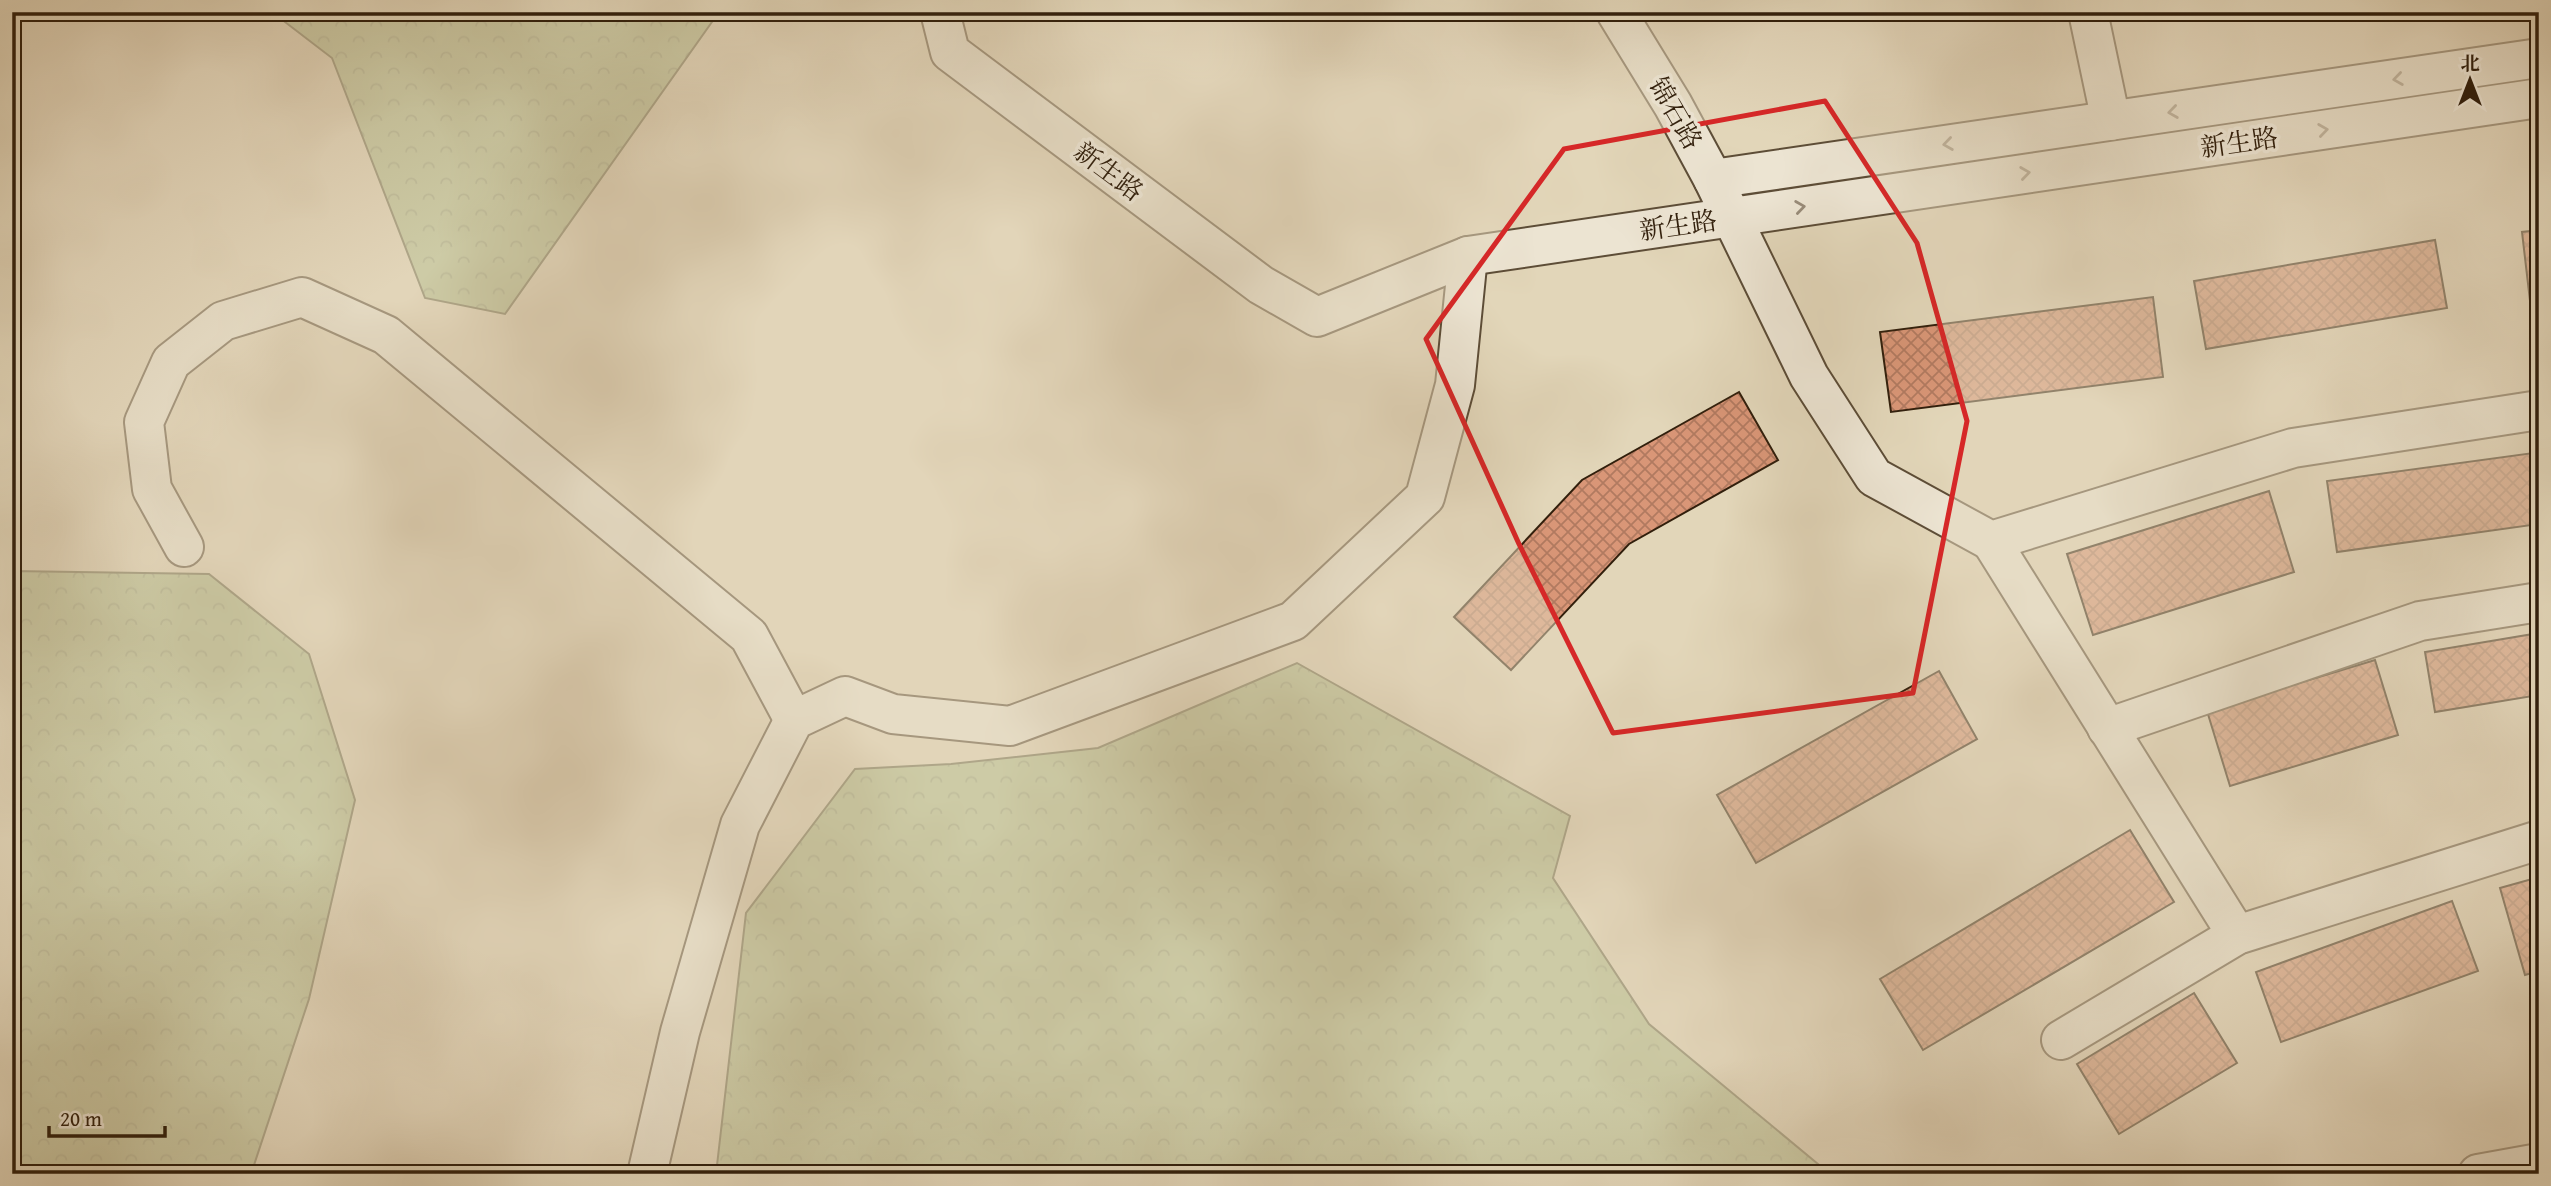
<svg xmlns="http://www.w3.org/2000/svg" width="2551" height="1186" font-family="'Gentium Book Plus','Noto Serif SC',serif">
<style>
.forest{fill:url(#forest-crowns);stroke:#726e4e;stroke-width:2}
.building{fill:url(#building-cross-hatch);stroke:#311f0c;stroke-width:2}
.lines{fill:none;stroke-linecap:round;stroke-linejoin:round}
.minor-casing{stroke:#5d4d37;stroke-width:42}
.minor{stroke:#ece4d2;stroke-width:38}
.oneway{stroke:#988b79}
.marked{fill:none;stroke:#d62828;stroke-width:5;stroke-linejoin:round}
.labels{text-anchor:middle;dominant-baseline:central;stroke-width:7;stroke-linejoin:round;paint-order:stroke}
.street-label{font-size:26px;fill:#311f0c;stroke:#ece4d2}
</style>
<defs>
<pattern id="forest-crowns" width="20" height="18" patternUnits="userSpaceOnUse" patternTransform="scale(1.75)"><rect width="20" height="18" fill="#b3be8f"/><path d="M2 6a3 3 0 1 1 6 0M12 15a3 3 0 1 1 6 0" fill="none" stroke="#9aa37a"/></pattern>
<pattern id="building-cross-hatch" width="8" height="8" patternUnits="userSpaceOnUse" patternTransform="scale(1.75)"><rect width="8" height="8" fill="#d99677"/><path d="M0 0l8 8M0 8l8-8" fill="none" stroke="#b17a60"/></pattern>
</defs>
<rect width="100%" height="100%" fill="#e2d6b9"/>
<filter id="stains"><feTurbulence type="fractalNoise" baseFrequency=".00286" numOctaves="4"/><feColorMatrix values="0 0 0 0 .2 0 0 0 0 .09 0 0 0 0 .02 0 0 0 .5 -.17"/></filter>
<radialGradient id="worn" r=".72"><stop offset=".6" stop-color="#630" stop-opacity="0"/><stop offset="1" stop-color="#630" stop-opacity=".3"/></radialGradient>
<g class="forest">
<polygon points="272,12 719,12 505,314 425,298 332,58"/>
<polygon points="12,571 209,574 309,654 355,800 309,999 251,1174 12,1174"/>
<polygon points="1297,663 1570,816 1553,878 1649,1024 1830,1174 716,1174 746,913 855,769 951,764 1098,748"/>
</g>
<g class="building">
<polygon points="2539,230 2539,300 2530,301 2522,232"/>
<polygon points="2435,240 2447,308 2206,349 2194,281"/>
<polygon points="2153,297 2163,377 1891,412 1880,332"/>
<polygon points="1739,392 1778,460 1629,544 1511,670 1454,617 1582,480"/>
<polygon points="2533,453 2539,493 2539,524 2337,552 2327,481"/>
<polygon points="2269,491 2294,572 2093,635 2067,554"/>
<polygon points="2539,633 2539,695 2435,712 2425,652"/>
<polygon points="2375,660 2398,735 2230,786 2207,711"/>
<polygon points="1939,671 1977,739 1756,863 1717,795"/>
<polygon points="2130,830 2174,902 1923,1050 1880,979"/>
<polygon points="2539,877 2539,971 2525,975 2500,888"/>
<polygon points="2452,901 2478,971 2281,1042 2256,972"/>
<polygon points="2194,993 2237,1063 2119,1134 2077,1064"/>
</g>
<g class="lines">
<g class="minor-casing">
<g id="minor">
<polyline points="940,12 950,52 1261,285 1317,317 1468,256 2539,98"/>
<polyline points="1616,12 1673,105 1713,179 1809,376 1874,477 1991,541 2293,448 2539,410"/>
<polyline points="2088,12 2111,121"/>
<polyline points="1713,179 2539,58"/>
<polyline points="1991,541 2237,935"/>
<polyline points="184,547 152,489 144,422 171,362 223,321 302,297 386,335 749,636 794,720"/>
<polyline points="2107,728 2420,621 2539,602"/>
<polyline points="2061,1040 2237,935 2539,840"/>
<polyline points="647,1174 680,1032 740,825 794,720 845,696 893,714 1010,726 1293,621 1425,497 1455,385 1468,256"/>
<polyline points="2478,1174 2539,1163"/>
</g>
</g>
<use href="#minor" class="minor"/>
</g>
<defs><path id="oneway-chevron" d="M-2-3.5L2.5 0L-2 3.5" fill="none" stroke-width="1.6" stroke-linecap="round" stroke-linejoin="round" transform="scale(1.75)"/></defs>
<g class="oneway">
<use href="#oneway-chevron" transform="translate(2398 79) rotate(172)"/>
<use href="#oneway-chevron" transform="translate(2173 112) rotate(172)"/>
<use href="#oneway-chevron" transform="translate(2323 130) rotate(-8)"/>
<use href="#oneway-chevron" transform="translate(1948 144) rotate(172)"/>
<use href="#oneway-chevron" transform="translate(2025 173) rotate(-8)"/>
<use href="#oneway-chevron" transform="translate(1800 207) rotate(-8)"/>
</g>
<path d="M0 0H2551V1186H0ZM1825,101L1917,243L1967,421L1913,693L1613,733L1519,544L1426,339L1564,149Z" fill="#e2d6b9" fill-opacity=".55" fill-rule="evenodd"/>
<path class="marked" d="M1825,101L1917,243L1967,421L1913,693L1613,733L1519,544L1426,339L1564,149Z"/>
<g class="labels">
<g class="street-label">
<text transform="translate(1676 113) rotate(60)">锦石路</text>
<text transform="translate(2239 142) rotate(-8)">新生路</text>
<text transform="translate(1109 171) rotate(37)">新生路</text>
<text transform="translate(1678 225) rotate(-8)">新生路</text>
</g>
</g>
<rect width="2551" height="1186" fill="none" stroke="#e2d6b9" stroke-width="42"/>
<rect x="14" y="14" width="2523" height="1158" fill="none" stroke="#311f0c" stroke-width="3.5"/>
<rect x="21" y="21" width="2509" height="1144" fill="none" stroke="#311f0c" stroke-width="2"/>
<g transform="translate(2470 80)" stroke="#ece4d2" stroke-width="5" paint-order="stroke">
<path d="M0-5L12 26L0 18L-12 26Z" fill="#311f0c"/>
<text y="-10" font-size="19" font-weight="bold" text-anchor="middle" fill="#311f0c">北</text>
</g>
<path d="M49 1126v10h116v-10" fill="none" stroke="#311f0c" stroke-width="3.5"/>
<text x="60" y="1126" font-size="21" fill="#311f0c" stroke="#ece4d2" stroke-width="5" paint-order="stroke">20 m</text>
<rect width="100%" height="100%" filter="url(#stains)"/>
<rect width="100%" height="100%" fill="url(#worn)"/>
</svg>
